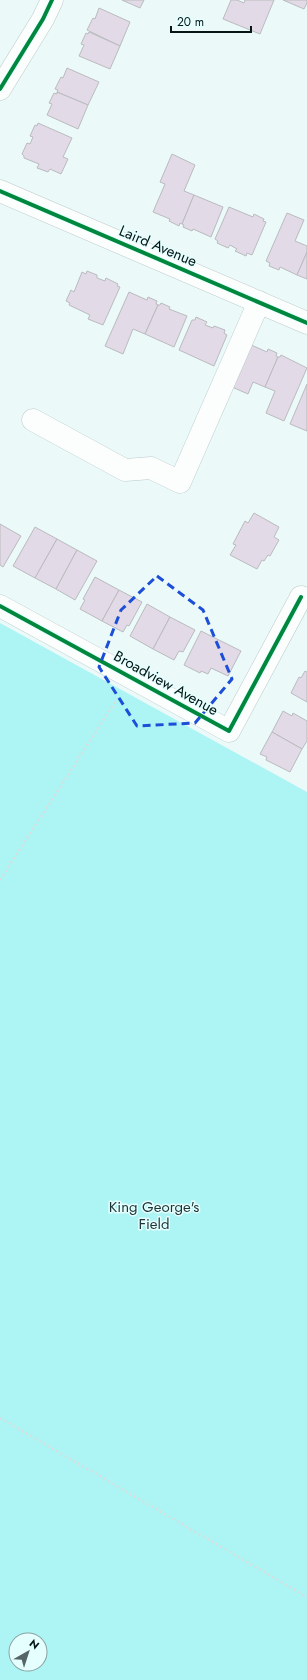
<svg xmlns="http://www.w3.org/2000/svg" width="307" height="1680" font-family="Jost,sans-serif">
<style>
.green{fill:#adf4f5;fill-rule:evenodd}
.building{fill:#e2dae6;stroke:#babbbf}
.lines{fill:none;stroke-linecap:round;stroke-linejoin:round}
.minor-casing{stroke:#bbcaca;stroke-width:23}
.path{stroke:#d9dede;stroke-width:2.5;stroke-dasharray:2 3;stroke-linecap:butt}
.minor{stroke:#fcfefe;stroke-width:22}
.cycleway-casing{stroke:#e5ffff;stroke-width:6}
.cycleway{stroke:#00873e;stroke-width:4}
.marked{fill:none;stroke:#1d4ed8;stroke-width:3;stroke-dasharray:8 5;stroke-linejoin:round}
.labels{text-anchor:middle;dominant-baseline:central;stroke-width:3;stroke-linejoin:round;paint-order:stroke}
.street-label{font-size:15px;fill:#061616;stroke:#e5ffff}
.park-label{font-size:15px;fill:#1c3435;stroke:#e5ffff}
</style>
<rect width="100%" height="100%" fill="#ebf9f9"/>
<path class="green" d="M0,623L307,792V1680H0ZM16,1640H40V1664H16Z"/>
<g class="building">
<polygon points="122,0 144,0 140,8"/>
<polygon points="231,0 237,0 244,3 245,0 274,0 260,34 223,19"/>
<polygon points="283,0 307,0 307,3 304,9"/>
<polygon points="99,8 130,22 120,46 87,30 93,18 95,19"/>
<polygon points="89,32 120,46 110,69 79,56 84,45 81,44 86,33 88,34"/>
<polygon points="67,68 99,82 88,105 57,92 58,90 55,89 61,77 63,78"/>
<polygon points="57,92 88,105 78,129 47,115 52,104 49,103 54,93 57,94"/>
<polygon points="38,123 72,138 63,157 68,159 61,174 50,169 48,172 37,168 39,164 24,158 24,156 22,154 27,143 30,144 33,137 30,136 35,125 37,126"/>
<polygon points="172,154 195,165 184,191 194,195 182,224 180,223 179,226 169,221 170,219 153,212 165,184 160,182"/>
<polygon points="194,195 223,207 211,237 193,229 192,231 183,227 184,225 182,224"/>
<polygon points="229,207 253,217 254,214 264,219 263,221 266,222 252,255 247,253 246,256 235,251 237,249 230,245 228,248 217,243 218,241 215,239"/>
<polygon points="287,213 304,220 295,241 307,246 307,252 297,275 280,267 279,270 269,266 270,263 266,261"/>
<polygon points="307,252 307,279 297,275"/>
<polygon points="87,271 97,275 97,278 105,281 106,278 118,284 117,286 120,287 103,325 88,319 90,315 69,305 70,303 66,301 71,290 74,292 82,272 86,274"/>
<polygon points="129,292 147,300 148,297 157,301 156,304 158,305 145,334 133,329 123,354 105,346"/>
<polygon points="161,303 170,307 169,309 187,316 174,347 145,334 158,305 160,305"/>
<polygon points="196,317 207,322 205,325 213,328 214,326 225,330 224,333 227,335 214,366 179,350 192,320 195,320"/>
<polygon points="249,344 267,352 268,349 277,353 276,356 278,357 265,387 253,382 248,394 232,387"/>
<polygon points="281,355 307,368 284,421 266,413 275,391 265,387 278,357 280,357"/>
<polygon points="307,384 307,431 290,424"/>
<polygon points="254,513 279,527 274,537 279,540 270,556 268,555 264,561 262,560 257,569 230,555 236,545 233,544 245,521 248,523"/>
<polygon points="0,524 21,536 3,567 0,565"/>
<polygon points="35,527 57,539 35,578 13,566"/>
<polygon points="57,539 77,550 56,589 35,578"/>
<polygon points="77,550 97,561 75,600 56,589"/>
<polygon points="95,577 119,590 102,621 80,609 85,600 83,599"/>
<polygon points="119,590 142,602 129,626 127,625 123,632 102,621"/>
<polygon points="147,604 170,617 153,649 130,636"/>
<polygon points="170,617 195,630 183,652 179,651 174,660 153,649"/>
<polygon points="201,631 241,651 228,676 211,668 208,674 201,671 200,673 184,665"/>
<polygon points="305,671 307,672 307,702 291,693 299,677 301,678"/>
<polygon points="283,711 292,716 293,713 307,721 307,741 302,749 272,732"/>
<polygon points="272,732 302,749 290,772 266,760 267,757 260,754"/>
</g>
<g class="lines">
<g class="minor-casing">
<g id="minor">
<polyline points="0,89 43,19 52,0"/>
<polyline points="0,191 307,323"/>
<polyline points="33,420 125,470 151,468 180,482 259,302"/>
<polyline points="0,606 229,731 301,597"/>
</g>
</g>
<g class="path">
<polyline points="0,880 117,699"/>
<polyline points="0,1418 307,1597"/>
</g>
<use href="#minor" class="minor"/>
<g class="cycleway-casing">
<g id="cycleway">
<polyline points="0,89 43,19 52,0"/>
<polyline points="0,191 307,323"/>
<polyline points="0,606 229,731 301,597"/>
</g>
</g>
<use href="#cycleway" class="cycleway"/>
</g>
<path class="marked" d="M157,576L203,610L232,679L195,723L137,726L99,667L121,610Z"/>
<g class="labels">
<g class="street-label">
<text transform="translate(158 246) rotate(23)">Laird Avenue</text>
<text transform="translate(166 683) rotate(29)">Broadview Avenue</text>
</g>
<g class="park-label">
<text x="154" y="1207">King George's<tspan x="154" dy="17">Field</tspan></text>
</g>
</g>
<g transform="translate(28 1652) rotate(39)"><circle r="19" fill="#e5ffff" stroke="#8ca2a2"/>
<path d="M0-3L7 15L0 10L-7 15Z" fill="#566565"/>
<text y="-6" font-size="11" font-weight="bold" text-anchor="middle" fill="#061616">N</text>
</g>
<path d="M171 26v6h80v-6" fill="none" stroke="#061616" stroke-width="2"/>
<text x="177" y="26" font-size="12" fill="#061616" stroke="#e5ffff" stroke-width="3" paint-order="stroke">20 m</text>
</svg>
